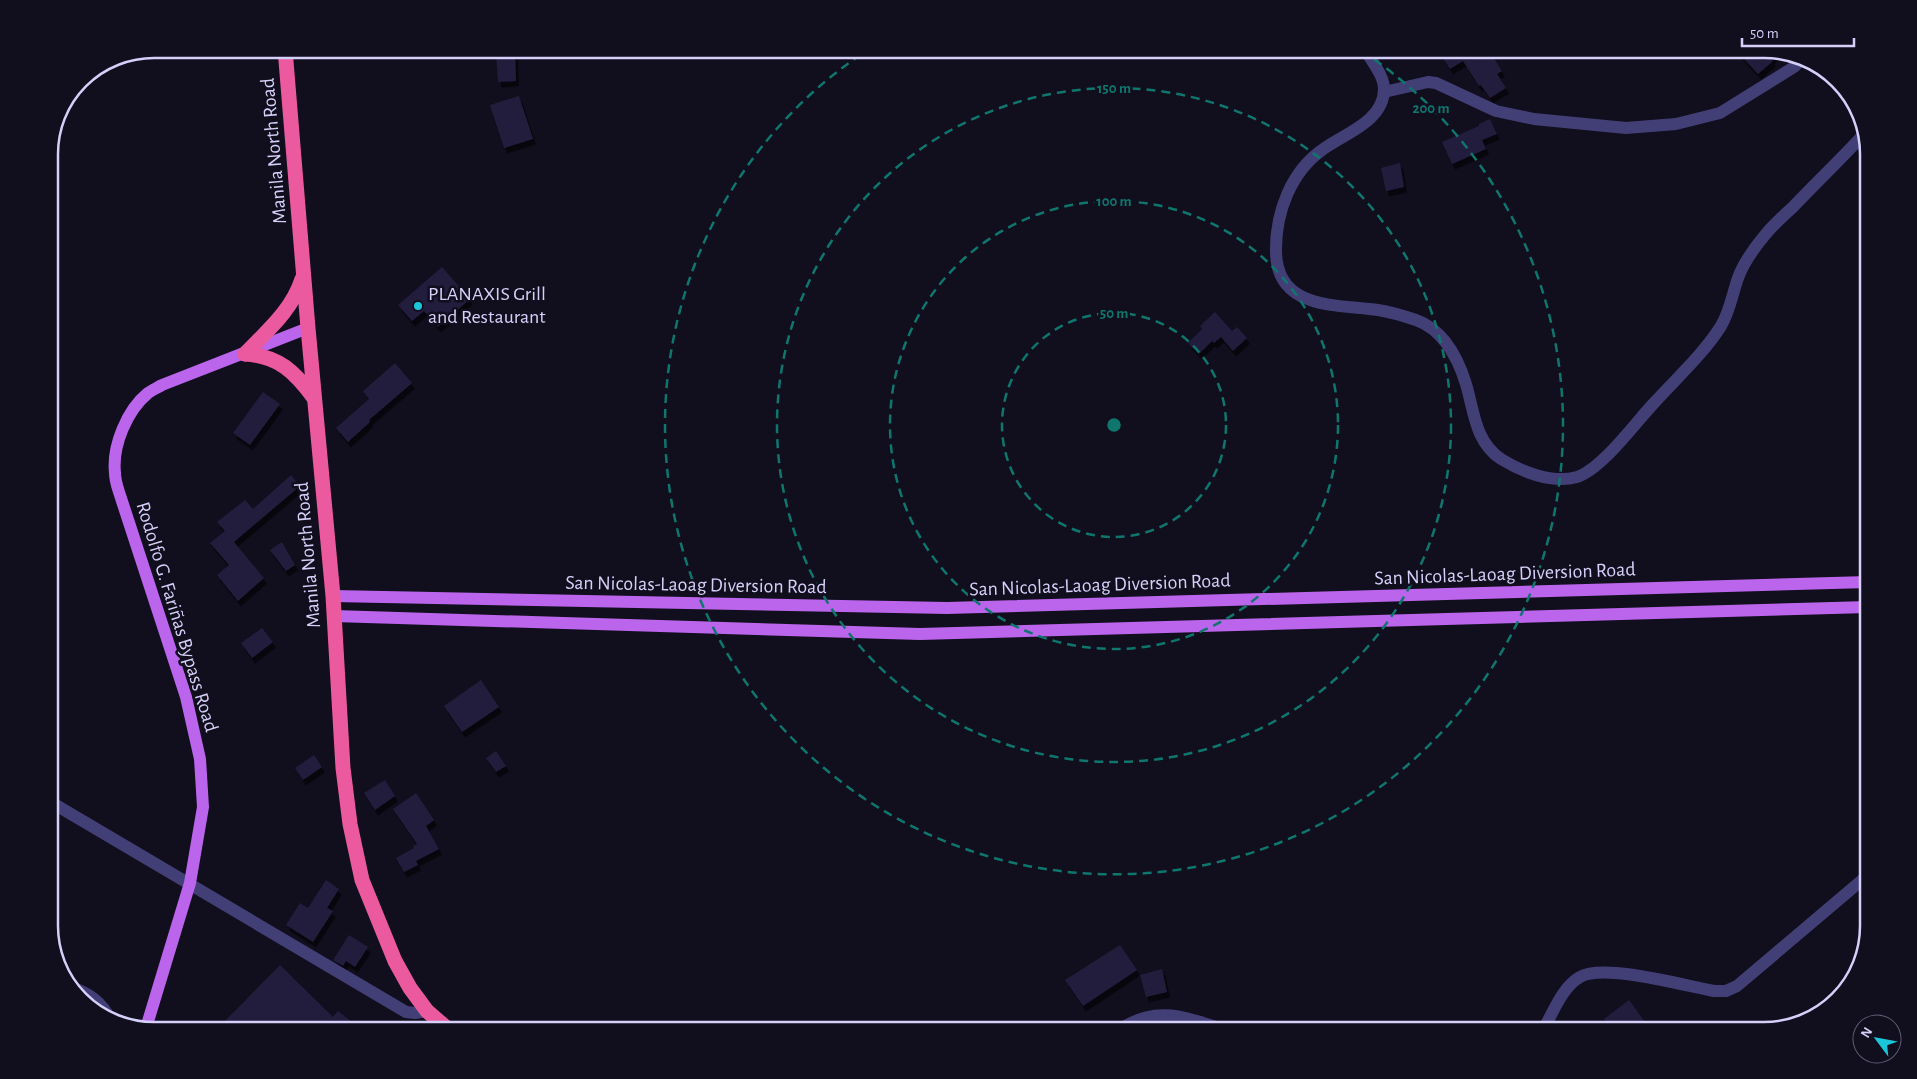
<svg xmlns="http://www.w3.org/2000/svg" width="1917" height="1079" font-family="'Alegreya Sans',sans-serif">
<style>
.building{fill:#231d3c;filter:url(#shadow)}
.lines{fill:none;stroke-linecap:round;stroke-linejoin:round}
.minor{stroke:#423f77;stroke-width:12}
.major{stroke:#bb65ec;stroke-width:12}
.highway{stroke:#eb5a9e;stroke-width:15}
.ring{fill:none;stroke:#0f766e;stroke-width:2.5;stroke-dasharray:9 6}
.poi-dot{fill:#1bc6da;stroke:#110e1d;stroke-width:2}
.labels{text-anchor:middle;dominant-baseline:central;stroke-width:5;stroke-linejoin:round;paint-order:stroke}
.street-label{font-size:20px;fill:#d5d0f9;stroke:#110e1d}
.poi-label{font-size:20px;fill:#d5d0f9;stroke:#110e1d;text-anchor:start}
.rim{fill:none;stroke:#d5d0f9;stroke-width:2.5}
.centre{fill:#0f766e;stroke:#110e1d;stroke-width:2.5}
.ring-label{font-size:15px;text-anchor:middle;font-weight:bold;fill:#0f766e;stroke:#110e1d;stroke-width:5;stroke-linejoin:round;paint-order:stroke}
</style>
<defs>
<filter id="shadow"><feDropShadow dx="3" dy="5.5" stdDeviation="0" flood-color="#0009"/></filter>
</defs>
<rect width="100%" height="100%" fill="#110e1d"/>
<g class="building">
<polygon points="1437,49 1488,49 1502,71 1497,74 1506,88 1490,98 1481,85 1479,86 1463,61 1450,69"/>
<polygon points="1735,49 1763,49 1778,53 1771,59 1773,61 1758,74"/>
<polygon points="515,52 516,81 498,82 496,53"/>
<polygon points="519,96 533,139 504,148 490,105"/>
<polygon points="1490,119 1497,134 1482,140 1486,149 1452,164 1442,142 1479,126 1479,124"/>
<polygon points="1400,163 1404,187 1386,191 1381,168"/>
<polygon points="442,267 470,299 438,327 424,311 412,321 398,305"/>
<polygon points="1215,312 1232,331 1237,327 1247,338 1233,351 1221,337 1214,343 1212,341 1199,354 1188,343 1202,329 1200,326"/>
<polygon points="395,363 412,383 369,420 370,422 348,442 336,428 369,399 363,391"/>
<polygon points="263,392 280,404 250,445 233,433"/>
<polygon points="291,475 300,486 234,542 264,578 238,601 217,575 229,565 210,543 225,531 217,522 245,500 253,509"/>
<polygon points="282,542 295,565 286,571 270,550"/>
<polygon points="262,628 273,642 252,658 241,643"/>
<polygon points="481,680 499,707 462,732 444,706"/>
<polygon points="496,751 506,766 496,772 486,758"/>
<polygon points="314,755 322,767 303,780 295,768"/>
<polygon points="385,780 395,796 375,810 364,793"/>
<polygon points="416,793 434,820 426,826 439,849 416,861 418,865 404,872 396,858 414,848 413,846 417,844 393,809"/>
<polygon points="326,880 339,889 327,908 333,911 313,942 286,925 300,903 308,908"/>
<polygon points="349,935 368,947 355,967 346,961 343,966 333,960"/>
<polygon points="1120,945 1137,970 1083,1006 1065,980"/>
<polygon points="280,965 333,1017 338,1011 362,1030 216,1030"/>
<polygon points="1162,969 1167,992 1146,997 1140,975"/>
<polygon points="1629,1000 1647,1025 1640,1030 1613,1030 1604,1019"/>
</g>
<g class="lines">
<g class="minor">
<path d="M1365,49C1371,61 1384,75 1384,89C1384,122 1343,134 1322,150C1291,172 1276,212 1276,249C1275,310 1335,304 1378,310C1391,312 1404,316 1416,320C1444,330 1458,358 1466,384C1474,411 1475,442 1501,459C1522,472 1552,484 1577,477C1602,469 1635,423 1654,403C1675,380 1705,352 1721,326C1730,311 1732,295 1738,278C1743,264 1755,247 1765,235C1773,225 1783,216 1793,207C1816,183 1841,159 1864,134"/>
<polyline points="1384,92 1428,82 1436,83 1496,111 1534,119 1626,128 1676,124 1720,113 1794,67 1802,59"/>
<polyline points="49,801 406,1012 415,1013 427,1011"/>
<path d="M70,987C87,992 102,1002 110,1019"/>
<path d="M1119,1030C1157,1004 1186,1018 1226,1030"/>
<path d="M1543,1030C1553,1013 1562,987 1580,977C1604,963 1685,986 1714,991H1726L1737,986L1868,875"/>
</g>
<g class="major">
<polyline points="333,596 947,608 1868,582"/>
<polyline points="334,616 920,634 1868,607"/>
<path d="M146,1028L190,883L203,807L200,759L186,697L119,492C117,486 115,480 115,473C112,446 127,410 148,393C152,390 157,388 162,385L308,328"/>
</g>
<g class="highway">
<polyline points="285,49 308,328 333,596 343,768 350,824 362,880 395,961 410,988 427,1011 449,1030"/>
<path d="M245,354C268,330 292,310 302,279"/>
<path d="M245,354C279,356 295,372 314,398"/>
</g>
</g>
<g class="ring">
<circle cx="1114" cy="425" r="112"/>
<circle cx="1114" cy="425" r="224"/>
<circle cx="1114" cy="425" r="337"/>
<path d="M1362 51A449 449 0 1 1 866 51"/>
</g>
<circle class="poi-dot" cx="418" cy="306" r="5"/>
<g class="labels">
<g class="street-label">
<text transform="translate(274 151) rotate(-95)">Manila North Road</text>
<text transform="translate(308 555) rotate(-95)">Manila North Road</text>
<text transform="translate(1505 574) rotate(-2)">San Nicolas-Laoag Diversion Road</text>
<text transform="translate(696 585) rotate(1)">San Nicolas-Laoag Diversion Road</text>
<text transform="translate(1100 585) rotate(-2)">San Nicolas-Laoag Diversion Road</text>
<text transform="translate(177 617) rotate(73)">Rodolfo G. Fariñas Bypass Road</text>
</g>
<g class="poi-label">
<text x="428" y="294">PLANAXIS Grill<tspan x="428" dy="23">and Restaurant</tspan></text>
</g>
</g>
<path d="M0 0H1917V1079H0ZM154 58H1764A96 96 0 0 1 1860 154V926A96 96 0 0 1 1764 1022H154A96 96 0 0 1 58 926V154A96 96 0 0 1 154 58Z" fill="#110e1d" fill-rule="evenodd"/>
<path class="rim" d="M154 58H1764A96 96 0 0 1 1860 154V926A96 96 0 0 1 1764 1022H154A96 96 0 0 1 58 926V154A96 96 0 0 1 154 58Z"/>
<circle cx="1114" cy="425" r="8" class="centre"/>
<g class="ring-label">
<text x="1114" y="93">150 m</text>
<text x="1431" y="113">200 m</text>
<text x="1114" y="206">100 m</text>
<text x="1114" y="318">50 m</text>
</g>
<g transform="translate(1877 1039) rotate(302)"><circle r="24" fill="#110e1d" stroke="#5f5c75"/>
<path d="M0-4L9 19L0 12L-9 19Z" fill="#1bc6da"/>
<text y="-8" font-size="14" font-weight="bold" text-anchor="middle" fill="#d5d0f9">N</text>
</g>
<path d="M1742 38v8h112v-8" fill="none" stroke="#d5d0f9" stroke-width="2.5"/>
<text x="1750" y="38" font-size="15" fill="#d5d0f9" stroke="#110e1d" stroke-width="4" paint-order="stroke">50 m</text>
</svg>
